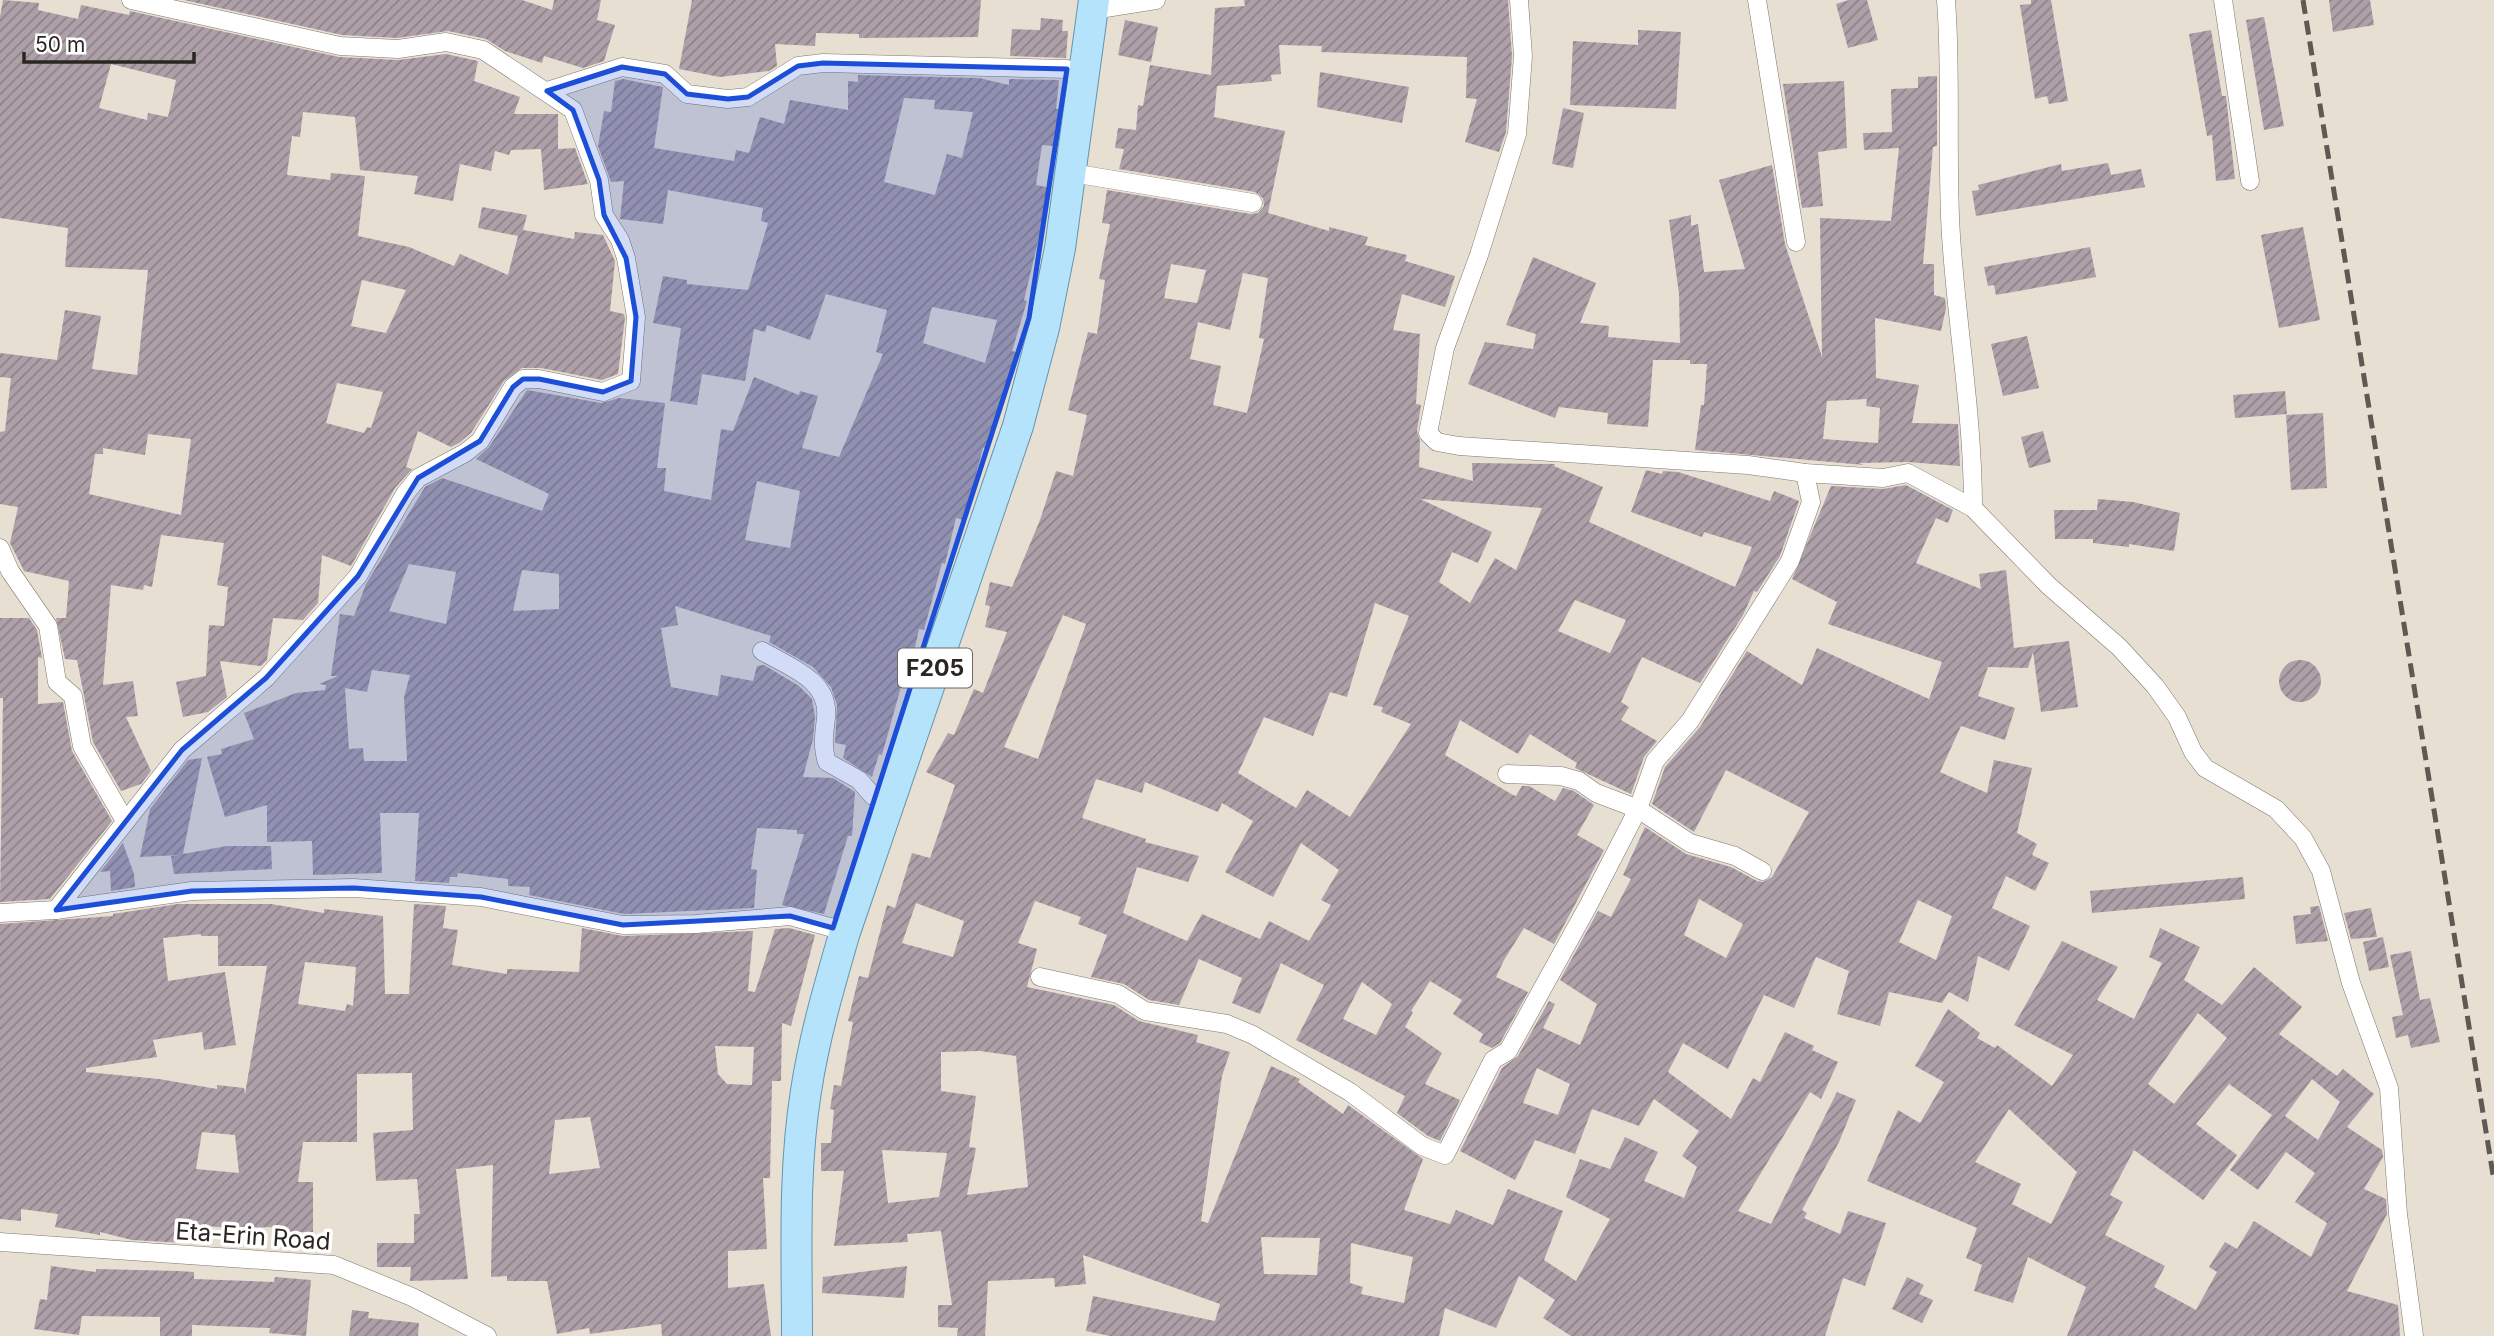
<svg xmlns="http://www.w3.org/2000/svg" width="2494" height="1336" font-family="Inter,sans-serif">
<style>
.building{fill:url(#building-hatch);fill-rule:evenodd}
.lines{fill:none;stroke-linecap:round;stroke-linejoin:round}
.street-casing{stroke:#7e776b;stroke-width:19}
.primary-casing{stroke:#6395ae;stroke-width:32}
.street{stroke:#fff;stroke-width:18}
.primary{stroke:#b4e3fb;stroke-width:30}
.rail{stroke:#5e5952;stroke-width:5;stroke-dasharray:14 7;stroke-linecap:butt}
.marked{fill:#1d4ed8;fill-opacity:0.2;stroke:#1d4ed8;stroke-width:5;stroke-linejoin:round}
.labels{text-anchor:middle;dominant-baseline:central;stroke-width:7;stroke-linejoin:round;paint-order:stroke}
.shield{fill:#fff;stroke:#6a6864;stroke-width:2}
.shield-label{font-size:23px;font-weight:bold;fill:#2a2722}
.street-label{font-size:24px;fill:#2a2722;stroke:#fff}
</style>
<defs>
<pattern id="building-hatch" width="6" height="6" patternUnits="userSpaceOnUse" patternTransform="scale(1.75)"><rect width="6" height="6" fill="#aea0a8"/><path d="M-1 1l2-2M0 6l6-6M5 7l2-2" fill="none" stroke="#8e8288"/></pattern>
</defs>
<rect width="100%" height="100%" fill="#e7dfd2"/>
<g class="building">
<path d="M3,0L39,3L38,10L78,19L81,5L129,15L130,11L339,57L398,60L446,54L478,61L474,81L520,97L514,114H558V149L575,148L588,184L544,190L541,149L511,150L509,155L495,151L491,171L460,164L453,201L414,194L418,176L360,170L355,117L303,112L300,137L292,136L287,175L330,180L331,173L365,176L358,236L409,247L454,266L460,254L508,275L518,236L478,228L482,207L527,215L523,230L574,239L575,232L603,235L615,261L610,311L624,314L625,318L618,374L602,380L541,368H522L504,381L471,433L459,443L451,447L418,431L406,467L412,469L395,488L351,566L322,555L318,603L303,620L273,618L267,660L261,666L220,661L227,697L208,712L183,717L176,682L206,676L209,625L224,626L228,587L217,585L224,543L161,535L152,587L144,585L143,590L111,585L103,685L133,681L138,716L126,717L151,771L141,784L121,791L93,742L77,660L65,659L56,618H66L69,581L24,571L10,543L18,507L0,504V432L5,431L11,378L0,377V353L57,360L65,310L101,316L92,369L137,375L148,270L65,267L68,228L0,218V17ZM111,64L176,80L168,117L148,113L147,120L99,108ZM362,280L406,290L386,333L351,326ZM337,383L383,392L371,428L367,427L364,433L326,423ZM148,434L191,439L181,515L89,494L95,454H103V448L145,455Z"/>
<polygon points="184,0 522,0 552,10 554,0 601,0 597,20 615,25 604,61 583,68 544,56 542,63 505,51 486,39 448,31 397,38 342,35"/>
<polygon points="692,0 981,0 978,37 859,38 859,34 816,33 815,46 775,44 777,66 769,71 720,77 679,69"/>
<path d="M1244,0H1508L1512,56L1506,132L1499,152L1465,142L1477,99L1466,98L1467,57L1321,52L1322,46L1279,45L1281,74L1271,75L1272,81L1217,86L1214,117L1285,131L1268,213L1329,231V227L1368,237L1365,245L1407,255L1405,261L1455,276L1445,307L1402,294L1393,330L1420,334L1416,404L1421,405L1417,431L1420,441L1419,467L1473,481L1472,463L1555,464L1554,466L1603,487L1589,522L1735,587L1752,547L1704,532L1702,537L1631,512L1646,470L1662,474L1663,471L1678,472L1770,501L1774,491L1799,501L1780,556L1757,592L1754,591L1743,615L1700,683L1642,657L1621,702L1629,707L1621,720L1657,741L1644,757L1631,794L1575,768L1577,763L1530,734L1518,754L1460,720L1445,755L1513,795L1516,796L1522,786H1529L1555,801L1563,788L1574,791L1594,805L1577,835L1604,850L1554,944L1524,928L1504,960L1496,977L1528,992L1500,1043L1492,1048L1479,1042L1483,1034L1453,1014L1462,1000L1430,981L1411,1011L1413,1012L1405,1027L1442,1053L1425,1084L1460,1100L1440,1141L1428,1136L1397,1113L1405,1096L1296,1040L1324,985L1281,963L1260,1014L1232,1003L1242,978L1199,959L1179,1005L1149,1000L1124,984L1091,977L1107,935L1078,924L1081,917L1035,901L1018,943L1037,949L1027,987L1114,1005L1139,1021L1198,1035L1196,1042L1230,1052L1222,1076L1201,1221L1208,1223L1271,1066L1300,1079L1298,1082L1343,1114L1348,1105L1423,1159L1404,1210L1450,1224L1456,1210L1493,1225L1508,1189L1563,1211L1544,1260L1576,1281L1610,1219L1566,1197L1580,1159L1610,1169L1625,1137L1658,1152L1644,1181L1684,1198L1697,1167L1682,1156L1699,1131L1654,1099L1639,1126L1592,1109L1575,1154L1535,1140L1515,1180L1460,1151L1502,1068L1518,1056L1549,1001L1555,1004L1543,1028L1580,1045L1597,1004L1560,980L1598,911L1611,917L1631,879L1623,875L1645,827L1686,854L1731,867L1757,881L1763,882L1772,877L1809,812L1726,770L1694,832L1652,804L1665,767L1700,727L1747,651L1802,685L1817,648L1929,699L1942,662L1828,624L1837,602L1792,579L1831,486L1883,489L1906,485L1953,510L1948,523L1936,518L1916,563L1981,589L1979,574L2006,570L2014,648L2069,641L2078,707L2041,712L2033,652L2028,668L1988,667L1978,696L2015,708L2005,740L1961,726L1940,772L1987,793L1994,760L2032,768L2017,833L2037,844L2032,855L2049,863L2035,891L2006,876L1992,908L2030,926L2009,971L1978,956L1968,1002L1949,992L1942,1003L1889,992L1880,1026L1837,1014L1849,971L1816,957L1794,1008L1764,995L1728,1069L1683,1043L1668,1072L1731,1119L1753,1078L1760,1082L1785,1032L1814,1046L1812,1050L1838,1062L1821,1099L1810,1092L1738,1211L1771,1224L1837,1092L1856,1100L1839,1142L1802,1210L1807,1213L1804,1218L1840,1234L1848,1211L1886,1223L1865,1286L1843,1278L1825,1336H1571L1543,1318L1555,1300L1519,1276L1496,1328L1445,1308L1439,1336H1110L1086,1331L1093,1296L1215,1321L1220,1304L1083,1255L1086,1284L1055,1287L1054,1278L988,1281L985,1336H957L958,1328L938,1327V1305H952L941,1231L907,1234L908,1242L834,1246L844,1171H821V1143H831L834,1110L830,1109L834,1085L841,1086L853,1022L848,1021L859,976L868,978L887,905L895,908L912,853L930,858L955,785L926,772L948,733L954,735L974,689L983,693L1007,632L985,627L990,606L985,605L990,582L1012,587L1040,520L1056,471L1073,476L1087,415L1068,410L1088,332L1097,334L1105,280L1099,279L1110,224L1102,223L1107,190L1251,214L1258,213L1264,206L1263,198L1255,192L1119,169L1124,149L1115,148L1118,128L1136,130L1138,105L1143,106L1150,65L1211,75L1215,8L1245,6ZM1171,264L1206,270L1197,303L1164,298ZM1243,273L1268,278L1259,338L1264,339L1247,413L1213,405L1221,366L1190,359L1198,322L1230,330ZM1420,499L1542,508L1516,570L1495,558L1470,603L1439,582L1452,552L1478,563L1492,532ZM1575,600L1626,620L1610,653L1558,631ZM1375,603L1409,616L1373,705L1383,707L1381,712L1411,724L1350,817L1307,790L1296,808L1238,773L1264,717L1313,736L1330,692L1347,697ZM1063,615L1086,624L1038,759L1004,747ZM1096,779L1142,793L1145,782L1218,812L1222,803L1253,821L1225,872L1273,897L1301,843L1339,870L1321,900L1331,905L1309,941L1269,921L1260,939L1202,914L1187,941L1123,913L1137,867L1188,882L1199,856L1145,842L1146,839L1082,818ZM1699,899L1743,924L1726,958L1684,935ZM1918,900L1952,916L1936,960L1899,942ZM916,903L964,921L953,957L902,943ZM1362,982L1392,1004L1376,1035L1343,1019ZM980,1051L1016,1056L1028,1187L967,1195L976,1148L969,1147L976,1096L941,1091V1052ZM1537,1068L1570,1084L1558,1115L1523,1103ZM882,1150L947,1153L939,1197L888,1203ZM1261,1237L1320,1238L1317,1275L1264,1274ZM1351,1243L1413,1257L1404,1303L1361,1294L1363,1287L1350,1283Z"/>
<polygon points="1849,0 1867,0 1878,40 1848,48 1836,4"/>
<polygon points="2031,0 2051,0 2068,101 2049,104 2047,96 2035,99 2020,5 2031,4"/>
<polygon points="2329,0 2370,0 2374,25 2333,32"/>
<polygon points="2264,17 2284,126 2264,130 2246,20"/>
<polygon points="1041,18 1063,20 1062,31 1068,31 1066,58 1010,56 1012,29 1040,30"/>
<polygon points="1125,20 1158,27 1151,62 1118,55"/>
<polygon points="1638,30 1681,32 1676,109 1570,105 1573,41 1638,45"/>
<polygon points="2211,30 2222,96 2226,96 2235,179 2216,181 2212,135 2207,136 2189,34"/>
<polygon points="1320,72 1409,87 1402,123 1317,107"/>
<path d="M858,75L979,78L1009,85V79L1059,80L1056,109H1059L1054,146L1042,145L1036,185L1051,188L1024,300L1027,301L1012,351L1016,352L986,448H983L964,520L956,518L945,564L942,563L924,630L919,629L910,670L906,669L882,755L879,754L872,777L843,758L846,745L835,743L837,705L831,687L813,667L769,642L771,636L675,606L678,625L661,628L671,687L718,696L721,675L753,681L757,666L764,665L799,686L812,699L815,717L813,739L803,777L833,778L855,792L852,836H848L824,914L782,905L804,834H797V830L757,828L751,869L757,870L754,908L624,914L529,895L530,887L508,886V879L458,873L457,877H450L449,883L415,881L419,813H380L382,873L313,875L312,841L267,842V805L225,817L207,757L222,754L221,749L254,739L244,713L296,693L325,690L326,685L319,684L338,676H331L340,614L354,616L366,584L425,487L442,478L542,511L549,494L476,459L489,447L527,390L601,403L619,398L665,403L657,468H666L664,491L711,500L721,429L733,431L754,377L799,395L800,391L818,396L802,448L839,457L883,354L876,352L887,310L826,294L810,340L767,325L765,332L754,329L745,381L702,374L697,405L670,401L681,328L653,323L663,276L687,280V284L748,290L768,223L761,221L763,208L668,190L663,224L620,219L624,181L611,182L598,146L604,111L611,112L615,81L623,79L663,87L654,148L734,161L736,150L749,153L760,117L784,124L790,100L848,110V81L858,82ZM904,98L935,100L934,109L973,112L962,158L947,154L935,195L884,182ZM932,307L997,320L985,363L923,343ZM757,481L800,491L790,548L745,540ZM409,564L456,572L446,624L389,611ZM522,570L559,574V609L513,611ZM372,670L410,675L404,697L407,761H364L363,748L349,749L345,688L367,692Z"/>
<path d="M1937,76V146L1933,147L1923,264H1934V295L1945,298L1946,308L1941,331L1875,318L1876,378L1919,385L1912,423L1958,424L1960,466L1907,462L1859,463L1864,465L1695,450L1701,405H1704L1707,364H1690V360H1653L1648,427L1607,424L1608,413L1559,407L1555,418L1468,384L1485,342L1533,349L1536,334L1506,325L1533,257L1596,283L1580,323L1609,326L1608,337L1680,343L1679,294L1669,220L1691,215V226L1698,224L1704,272L1745,269L1719,180L1772,165L1785,244L1822,357L1820,218L1891,221L1899,148L1864,150L1863,133L1892,132L1891,89L1918,88V77ZM1867,399L1866,406L1880,408L1878,443L1823,439L1827,401Z"/>
<polygon points="1844,81 1847,148 1818,152 1823,206 1802,208 1783,84"/>
<polygon points="1563,108 1584,113 1573,168 1552,164"/>
<polygon points="2108,163 2111,175 2141,169 2145,187 1976,216 1972,191 1979,190 1978,185 2061,164 2062,171"/>
<polygon points="2303,227 2320,320 2279,328 2261,235"/>
<polygon points="2090,247 2096,277 1996,295 1994,285 1988,286 1984,267"/>
<polygon points="2027,336 2039,388 2003,396 1991,344"/>
<polygon points="2285,391 2287,414 2235,418 2233,395"/>
<polygon points="2323,413 2327,488 2291,490 2286,415"/>
<polygon points="2043,431 2051,462 2029,468 2021,437"/>
<polygon points="2098,499 2133,502 2180,513 2174,551 2129,544 2129,547 2093,543 2093,539 2055,539 2054,510 2097,510"/>
<polygon points="0,618 29,618 37,630 42,658 38,657 38,704 63,702 72,751 112,821 50,899 0,902 3,698 0,698"/>
<circle cx="2300" cy="681" r="21"/>
<polygon points="202,758 183,854 227,846 271,846 272,869 174,874 171,856 180,855 140,857 150,809 188,760"/>
<polygon points="123,843 134,874 135,887 111,891 110,871 100,872"/>
<polygon points="2243,877 2245,899 2092,913 2090,891"/>
<path d="M178,904H271L324,913V909L383,916L385,994H409L414,904L446,906L443,928L458,930L452,965L507,974V969L579,972L582,928L623,936L753,931L748,991L755,992L775,929L789,928L815,935L791,1026L782,1023L781,1081H772L770,1178H763L767,1249L728,1251V1288L764,1284L771,1336H662L661,1324L590,1334L589,1328L557,1334L547,1281H507V1276L491,1277L493,1165L456,1169L468,1279L410,1281L411,1267H377V1243H414V1214H420L417,1179L376,1181L373,1133L413,1130L412,1073L357,1074V1142H303L298,1182H313V1232H279V1227L228,1228L188,1224L184,1243L132,1240L100,1232V1235L55,1227L58,1214L21,1209V1221L0,1219V924L113,916V914ZM201,934V936H218V966H267L245,1094L244,1088L217,1085V1089L159,1079L86,1072V1068L157,1057L153,1040L202,1032L204,1050L236,1045L225,972L168,981L163,938ZM305,962L356,967L353,1006L347,1004L345,1011L298,1004ZM715,1046L754,1047L752,1085L727,1084L718,1074ZM590,1117L600,1168L549,1174L555,1120ZM202,1132L235,1135L239,1173L196,1169Z"/>
<polygon points="2319,906 2328,941 2296,944 2293,916 2311,914 2310,907"/>
<polygon points="2371,908 2377,937 2351,939 2344,913"/>
<path d="M2160,928L2200,947L2184,980L2222,1005L2254,967L2302,1007L2279,1034L2337,1076L2343,1069L2374,1094L2347,1127L2382,1150L2383,1157L2364,1189L2386,1199L2387,1214L2347,1291L2398,1305L2400,1336H2067L2086,1287L2028,1257L2013,1303L1974,1291L1982,1265L1966,1258L1977,1228L1867,1181L1898,1110L1920,1123L1944,1082L1915,1066L1948,1009L1980,1033L1977,1038L1995,1048L1997,1045L2052,1086L2073,1055L2014,1025L2062,941L2118,967L2097,1000L2134,1019L2162,963L2149,957ZM2198,1013L2227,1038L2174,1104L2148,1084ZM2312,1079L2340,1102L2318,1140L2285,1116ZM2229,1084L2272,1115L2230,1170L2258,1190L2286,1152L2315,1173L2295,1202L2327,1223L2311,1257L2254,1221L2237,1249L2225,1242L2209,1267L2217,1272L2196,1310L2154,1287L2165,1266L2105,1235L2123,1202L2110,1195L2134,1150L2203,1200L2237,1155L2196,1124ZM2009,1109L2077,1172L2051,1224L2012,1204L2021,1184L1975,1162Z"/>
<polygon points="2383,937 2389,967 2369,971 2363,942"/>
<polygon points="2411,951 2420,1000 2430,998 2440,1042 2411,1048 2408,1035 2396,1038 2392,1017 2403,1015 2390,955"/>
<polygon points="51,1266 96,1272 96,1269 178,1271 194,1272 194,1279 274,1282 275,1277 311,1280 306,1336 269,1333 270,1328 192,1325 192,1336 160,1336 160,1317 82,1316 79,1335 34,1329 40,1299 47,1300"/>
<polygon points="907,1266 904,1298 822,1293 823,1277"/>
<polygon points="1907,1277 1924,1285 1919,1294 1933,1300 1922,1323 1892,1309"/>
<polygon points="352,1310 369,1312 368,1318 419,1323 418,1336 349,1336"/>
</g>
<g class="lines">
<g class="street-casing">
<g id="street">
<polyline points="1519,0 1523,56 1517,134 1479,255 1445,348 1428,433 1437,442 1459,446 1748,465 1805,473 1883,478 1908,473 1973,508 2049,586 2119,647 2155,686 2177,717 2193,752 2205,768 2276,809 2303,838 2321,871 2351,983 2389,1088 2398,1214 2414,1336"/>
<polyline points="1757,0 1796,242"/>
<path d="M1946,0C1952,79 1946,157 1951,236C1957,327 1973,416 1973,508"/>
<polyline points="2223,0 2250,181"/>
<polyline points="1093,10 1156,0"/>
<polyline points="547,91 622,67 665,74 687,94 728,99 748,97 798,66 823,63 1067,69"/>
<polyline points="1072,173 1253,203"/>
<polyline points="0,548 10,571 48,626 57,682 73,696 82,746 125,821"/>
<path d="M762,651C791,668 830,680 826,718C824,734 822,747 827,762L859,780L873,796"/>
<polyline points="1507,774 1561,776 1579,781 1596,793 1638,809 1690,843 1735,856 1762,871"/>
<polyline points="56,910 182,750 266,678 358,576 405,494 418,478 465,453 480,441 513,387 523,379 539,379 603,392 631,381 636,317 626,258 620,240 604,215 599,180 573,110 483,50 446,42 398,49 340,46 131,0"/>
<polyline points="0,913 56,910 192,891 354,888 481,897 623,925 696,924 790,916 833,928"/>
<polyline points="1040,977 1118,994 1145,1011 1227,1024 1253,1035 1350,1092 1422,1146 1445,1155 1493,1060 1508,1051 1588,906 1638,809 1655,761 1690,721 1790,561 1811,502 1805,473"/>
<polyline points="0,1242 334,1265 412,1297 487,1336"/>
</g>
</g>
<g class="primary-casing">
<path id="primary" d="M797,1336C797,1254 793,1172 806,1091C814,1038 829,987 844,935L1018,426L1044,328L1060,248L1094,0"/>
</g>
<use href="#street" class="street"/>
<use href="#primary" class="primary"/>
<polyline class="rail" points="2303,0 2494,1181"/>
</g>
<path class="marked" d="M823,63L1067,69L1029,318L833,928L790,916L623,925L481,897L354,888L192,891L56,910L182,750L266,678L358,576L418,478L480,441L513,387L523,379H539L603,392L631,381L636,317L626,258L604,215L599,180L573,110L547,91L622,67L665,74L687,94L728,99L748,97L798,66Z"/>
<g class="labels">
<rect class="shield" x="898" y="648.5" width="74" height="39" rx="5"/>
<g class="shield-label">
<text x="935" y="668">F205</text>
</g>
<g class="street-label">
<text transform="translate(253 1236) rotate(4)">Eta-Erin Road</text>
</g>
</g>
<path d="M24 52v10h170v-10" fill="none" stroke="#2a2722" stroke-width="3.5"/>
<text x="35" y="52" font-size="21" fill="#2a2722" stroke="#ffffff" stroke-width="5" paint-order="stroke">50 m</text>
</svg>
